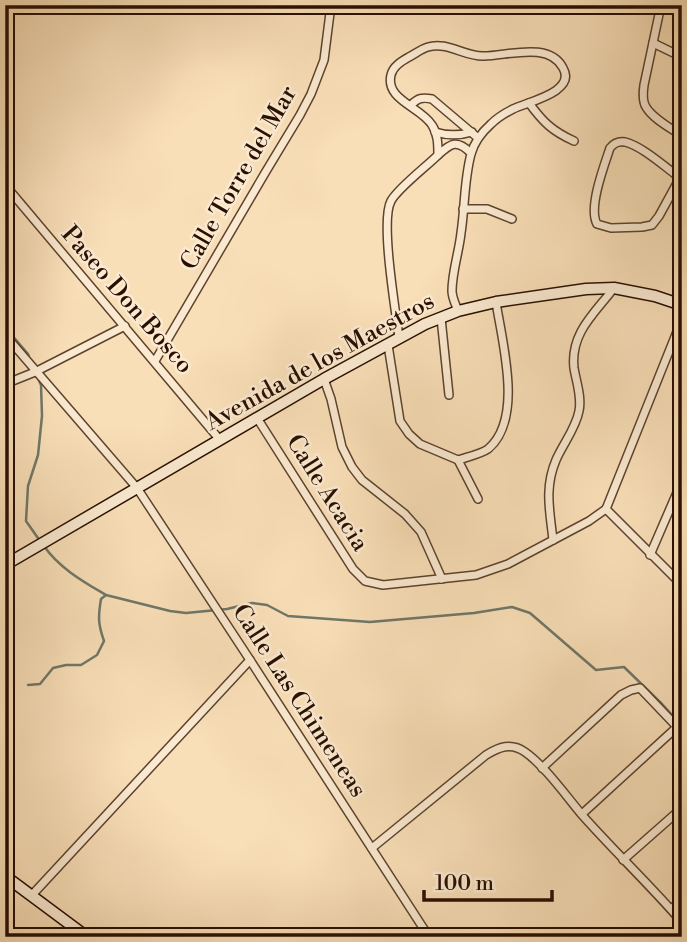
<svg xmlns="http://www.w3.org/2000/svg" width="687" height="942" font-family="'Libre Bodoni',serif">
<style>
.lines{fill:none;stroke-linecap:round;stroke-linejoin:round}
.stream{stroke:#6f7768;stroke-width:2.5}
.street-casing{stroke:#5c432e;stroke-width:10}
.secondary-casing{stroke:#280f00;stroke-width:13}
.street{stroke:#fbead1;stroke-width:7}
.secondary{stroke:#fbead1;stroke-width:10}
.labels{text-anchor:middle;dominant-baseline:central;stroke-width:5;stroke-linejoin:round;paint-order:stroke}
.street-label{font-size:24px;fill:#280f00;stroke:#fbead1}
</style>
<rect width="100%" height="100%" fill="#f9dfb8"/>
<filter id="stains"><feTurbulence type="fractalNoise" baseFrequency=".00286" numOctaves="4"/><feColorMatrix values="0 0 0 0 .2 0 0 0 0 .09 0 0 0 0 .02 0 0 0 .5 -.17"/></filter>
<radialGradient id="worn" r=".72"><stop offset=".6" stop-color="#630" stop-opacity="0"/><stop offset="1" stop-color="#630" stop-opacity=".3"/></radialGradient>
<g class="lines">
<g class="stream">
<polyline points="5,327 28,354 30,360"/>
<polyline points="37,376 41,385 42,416 38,455 28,486 26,521 40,541"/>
<path d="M44,546C59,568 84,582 106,595"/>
<path d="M28,685L40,684L53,668L66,665H81L97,655L104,641C98,624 98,617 101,599L106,595L170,611L186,613L227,609L252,603L267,605L288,616L370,622L474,613L512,607L530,613L596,670L624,667L662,704L682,726"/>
</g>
<g class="street-casing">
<g id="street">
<path d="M661,5L644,85C643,92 642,101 646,107C653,119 671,128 682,136"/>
<polyline points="653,43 682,57"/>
<path d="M529,103C543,122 552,131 574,141"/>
<path d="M411,105C418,98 422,97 432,99L478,138"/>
<path d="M435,132C448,136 459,136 472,132"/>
<path d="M438,155C451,143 457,139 471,153"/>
<path d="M679,177C665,167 642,146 625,142C618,141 614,143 610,148C604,166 588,208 597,224L611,228L642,227L652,225L659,216L682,174"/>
<polyline points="5,185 220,440"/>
<polyline points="463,209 487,209 512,219"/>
<polyline points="441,318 449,395"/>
<polyline points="5,335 137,488 250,660 429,937"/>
<path d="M399,338C396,312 380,221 391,201C397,189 427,166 438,155C438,145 438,134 432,125C421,107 385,100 391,75C393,66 402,61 409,57C415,54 421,49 428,47C447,41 465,57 484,56C507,56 549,41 563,68C577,92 527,102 513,109C505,113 497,118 491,124C482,132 474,143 471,154C464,180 465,207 461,233C459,252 452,272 452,291C452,298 456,305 458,311"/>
<polyline points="388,345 400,421 409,434 420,444 458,460"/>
<polyline points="155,361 265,173 300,115 311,94 324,60 331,5"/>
<polyline points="324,379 331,399 342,447 352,467 362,480 405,514 421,532 442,579"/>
<polyline points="5,384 35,372 125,326"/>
<polyline points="257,418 353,569 365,581 383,585 476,575 508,564 589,521 606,509"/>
<path d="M458,460C467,457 481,454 488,449C524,419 502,342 496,302"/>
<polyline points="458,460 478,499"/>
<polyline points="606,509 682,319"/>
<polyline points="606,509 682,585"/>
<path d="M553,540C550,512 544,488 556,460C563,444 576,428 579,411C582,397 576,381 574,368C570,333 595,313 614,288"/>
<polyline points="650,555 682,481"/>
<polyline points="542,768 621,695 631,690 640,688 682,732"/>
<polyline points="582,814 677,727"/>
<path d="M372,848L486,755C499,747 511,742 525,752C544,765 567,797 583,816C615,852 650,885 682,922"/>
<polyline points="623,860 682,808"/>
<polyline points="32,895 250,660"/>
<polyline points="671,909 682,900"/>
</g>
</g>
<g class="secondary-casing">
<g id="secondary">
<polyline points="5,565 324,379 425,324 458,311 496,302 586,289 614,288 655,296 682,305"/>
<polyline points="5,876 87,937"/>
</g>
</g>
<use href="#street" class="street"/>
<use href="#secondary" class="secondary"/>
</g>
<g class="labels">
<g class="street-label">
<text transform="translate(239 178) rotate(-60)">Calle Torre del Mar</text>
<text transform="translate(127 300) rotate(49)">Paseo Don Bosco</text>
<text transform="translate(320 362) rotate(-29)">Avenida de los Maestros</text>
<text transform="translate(327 493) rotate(58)">Calle Acacia</text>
<text transform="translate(299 701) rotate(57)">Calle Las Chimeneas</text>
</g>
</g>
<rect width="687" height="942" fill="none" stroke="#f9dfb8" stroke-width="28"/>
<rect x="7" y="7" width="673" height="928" fill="none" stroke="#280f00" stroke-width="3.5"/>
<rect x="14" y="14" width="659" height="914" fill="none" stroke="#280f00" stroke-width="2"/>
<path d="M424 890v10h128v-10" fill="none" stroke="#280f00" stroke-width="3.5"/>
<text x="435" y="890" font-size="21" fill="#280f00" stroke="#fbead1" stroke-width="5" paint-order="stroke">100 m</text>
<rect width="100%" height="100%" filter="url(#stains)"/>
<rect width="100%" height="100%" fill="url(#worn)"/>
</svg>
